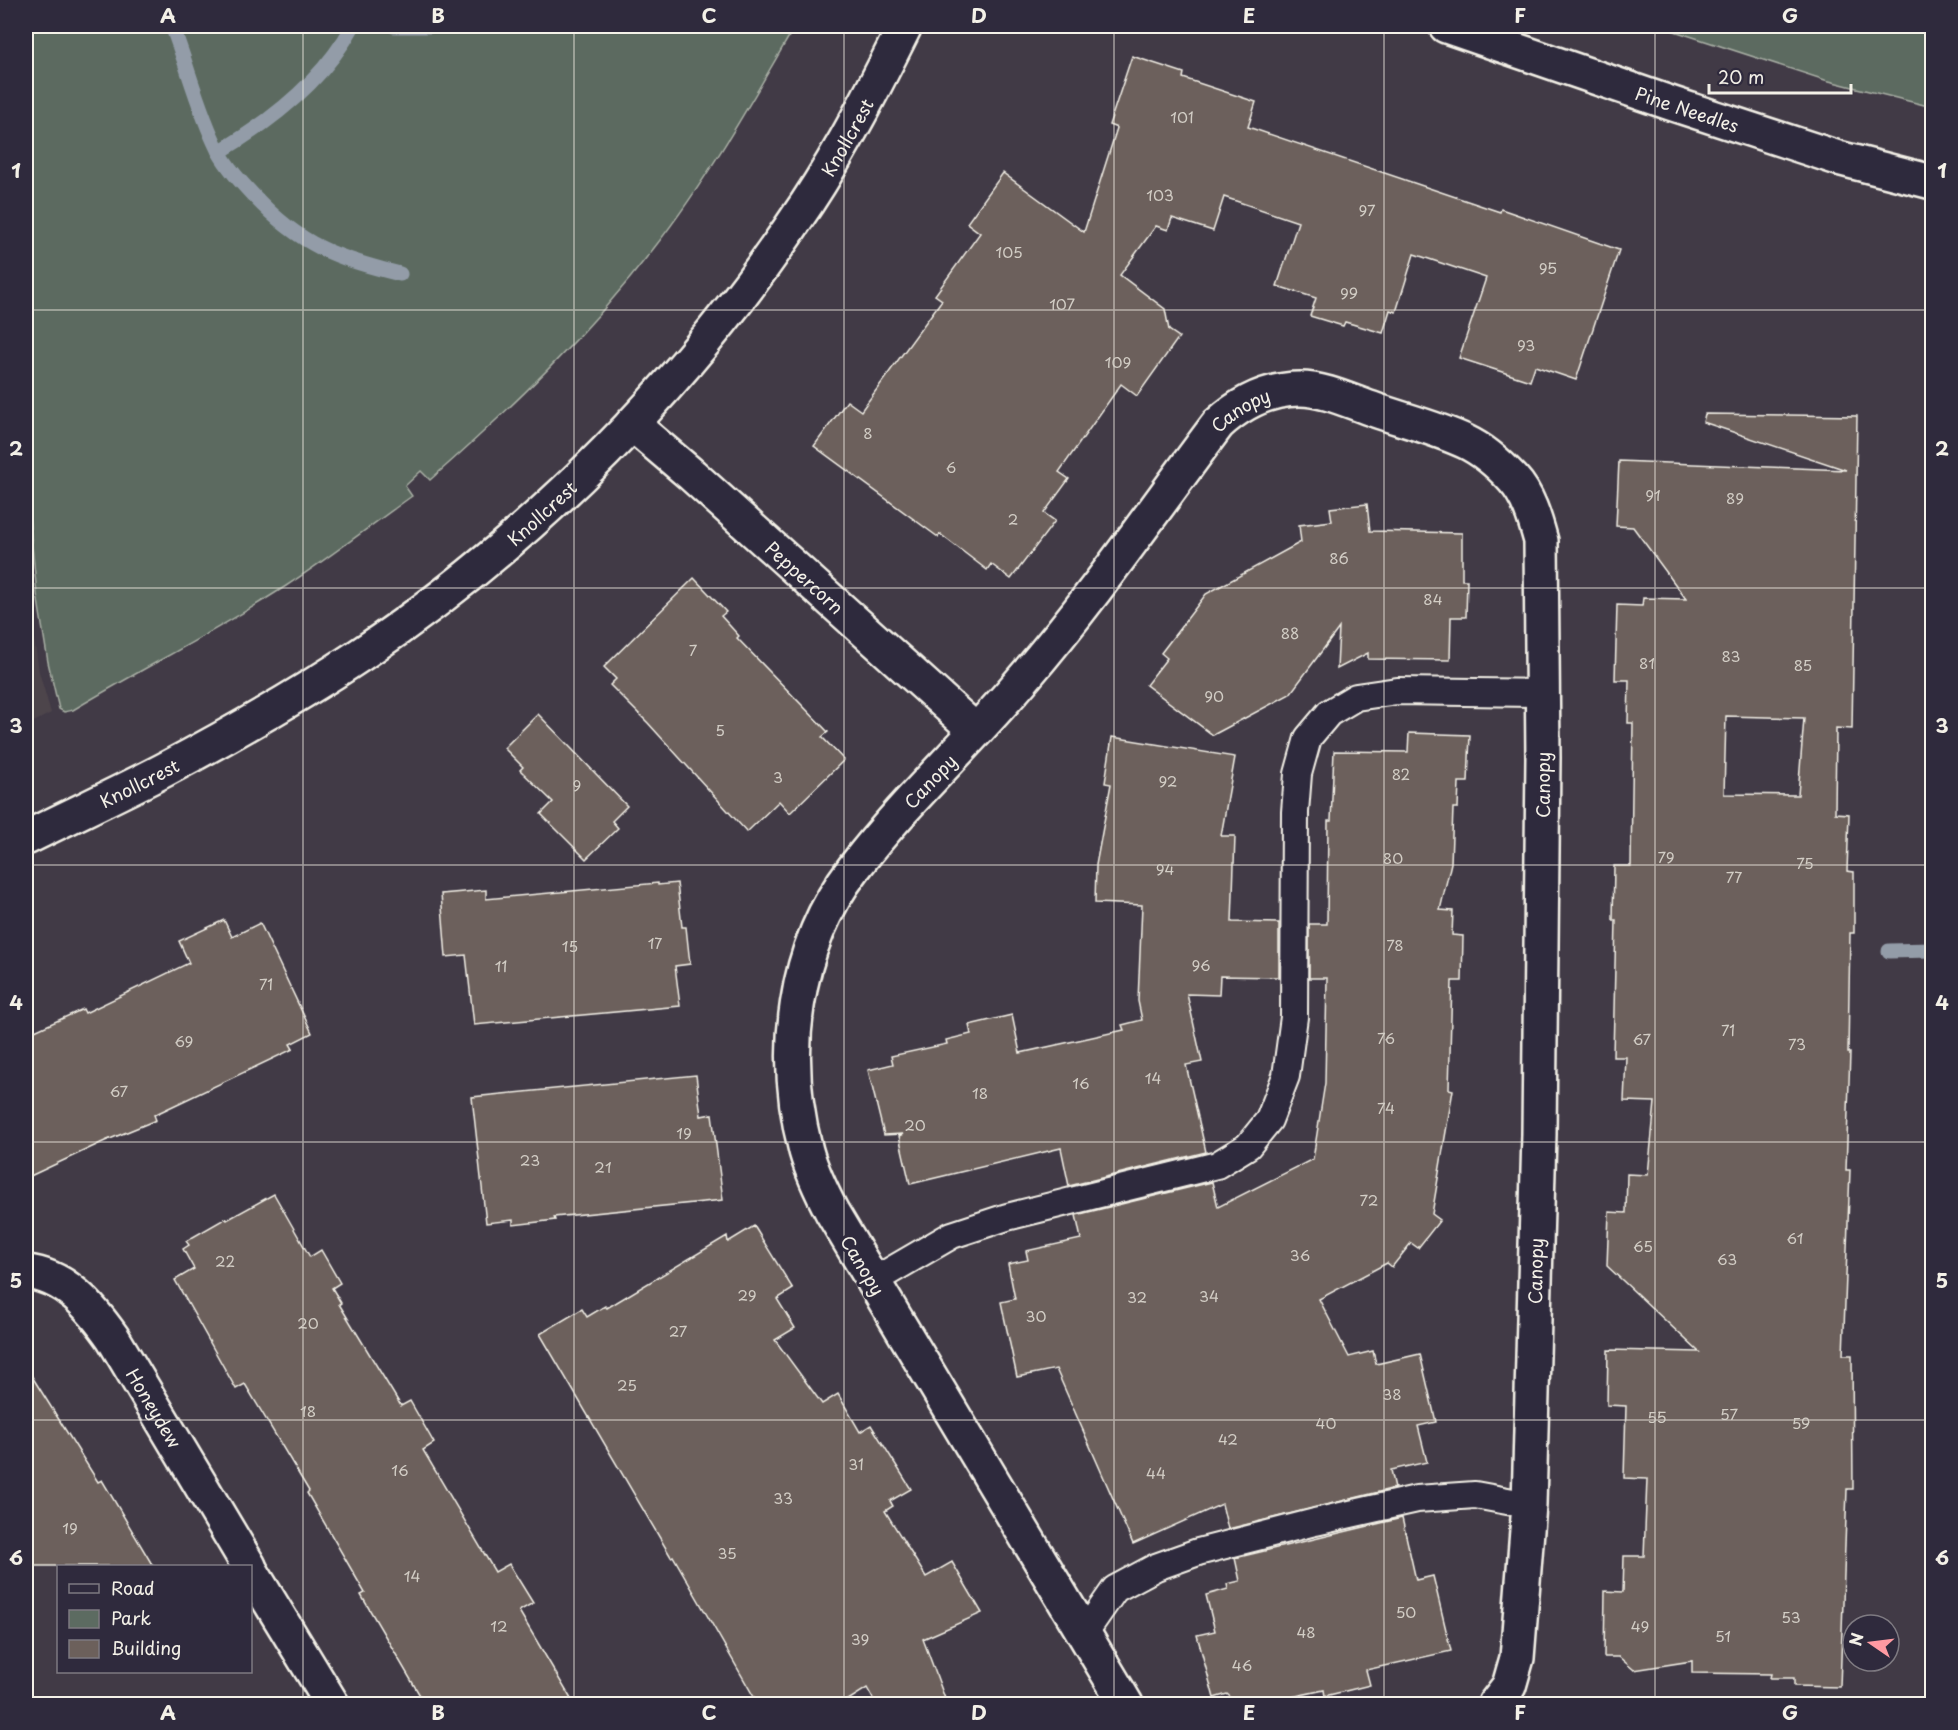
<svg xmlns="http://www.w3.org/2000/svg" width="1958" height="1730" font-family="'Playpen Sans',sans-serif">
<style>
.built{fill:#4e454c}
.green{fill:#5c6b61;stroke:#a8aea4;stroke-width:1.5}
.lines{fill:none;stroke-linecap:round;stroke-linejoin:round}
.stream{stroke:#939ca8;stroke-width:15}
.building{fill:#6c605b;stroke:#f4f1e8;stroke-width:1.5;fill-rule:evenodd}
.service-casing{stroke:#f4f1e8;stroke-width:30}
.minor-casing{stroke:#f4f1e8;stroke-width:38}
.tertiary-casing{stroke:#f4f1e8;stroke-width:38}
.service{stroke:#2f2a3d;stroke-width:26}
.minor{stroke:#2f2a3d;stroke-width:33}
.tertiary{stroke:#2f2a3d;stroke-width:33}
.grid{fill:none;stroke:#f4f1e8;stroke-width:1.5;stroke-opacity:0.55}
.labels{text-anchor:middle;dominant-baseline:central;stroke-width:6;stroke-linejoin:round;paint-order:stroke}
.number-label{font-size:15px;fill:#d2cdc5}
.street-label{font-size:18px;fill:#f4f1e8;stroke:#2f2a3d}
.neatline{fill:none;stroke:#f4f1e8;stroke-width:2}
.grid-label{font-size:20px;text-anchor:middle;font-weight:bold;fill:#f4f1e8}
</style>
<rect width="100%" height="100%" fill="#413a46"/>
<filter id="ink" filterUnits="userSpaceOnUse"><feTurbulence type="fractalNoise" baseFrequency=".0167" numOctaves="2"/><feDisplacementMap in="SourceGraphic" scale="12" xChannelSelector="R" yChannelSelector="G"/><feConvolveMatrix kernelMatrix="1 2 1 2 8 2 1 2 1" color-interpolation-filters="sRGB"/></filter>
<g filter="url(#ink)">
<polygon class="built" points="26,585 39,672 51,713 26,726"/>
<g class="green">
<path d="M26,26H795C751,102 708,179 654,248C588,334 511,409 430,480L421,471L405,486L412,496C370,526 329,558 286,586C217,631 143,668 73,710L64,712L59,709L48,662L37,594L26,487Z"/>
<polygon points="1659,26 1932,26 1932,107 1825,80"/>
</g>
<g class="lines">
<g class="stream">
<path d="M172,26C188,67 198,110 218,150C227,167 241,182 254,196C301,246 336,258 400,274"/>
<polyline points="394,26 430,26"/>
<path d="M219,152C272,121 323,81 353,26"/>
<polyline points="1889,951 1932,950"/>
</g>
</g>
<g class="building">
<polygon points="1132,56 1184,73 1183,78 1256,102 1248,127 1500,212 1501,209 1619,250 1576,380 1535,366 1530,381 1459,358 1486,278 1414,254 1396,312 1390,310 1383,333 1345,322 1343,326 1310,316 1316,298 1277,286 1298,222 1224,197 1213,231 1172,218 1168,230 1156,226 1120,275 1165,309 1169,330 1179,337 1137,396 1121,384 1059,472 1069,479 1044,513 1055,521 1011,579 991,564 987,570 940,534 938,537 814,446 847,401 861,411 942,300 935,295 980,233 967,223 1003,173 1084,232 1117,128 1109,125"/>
<path d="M1705,414L1857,416L1852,729L1836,728L1835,813L1849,814L1847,871L1854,872V933H1850L1848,1053H1850L1846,1170H1850L1843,1355H1852L1853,1489H1847L1840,1687L1794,1686V1678H1770L1771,1674L1692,1673V1661L1634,1670L1619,1657H1604L1605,1591L1623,1592L1624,1556H1644L1647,1479L1624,1478L1626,1406L1607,1405L1608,1350L1699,1352L1607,1266L1609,1212L1626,1213L1627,1174L1648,1175L1655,1102L1624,1101L1626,1057H1613L1616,920H1613L1614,866H1631L1633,723H1628L1629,680H1615L1617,605L1642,606L1643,598L1686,599L1633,527L1616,526L1619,461L1846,470L1703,422ZM1726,716L1804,718L1798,795L1724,794Z"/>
<polygon points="1367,504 1370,531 1462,533 1462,580 1467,580 1466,617 1451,617 1450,660 1368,659 1368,653 1337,669 1339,628 1290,694 1213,735 1146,685 1167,658 1161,653 1206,594 1301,542 1299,525 1332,521 1330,508"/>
<polygon points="694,578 726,612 721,616 739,636 737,638 828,732 822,737 844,760 790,813 779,801 747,832 648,723 610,685 616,679 604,667"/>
<polygon points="538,714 627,806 612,821 618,828 586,859 541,814 553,802 520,770 523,767 504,748"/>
<polygon points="1409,733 1470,735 1468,782 1459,782 1458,808 1453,808 1451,863 1440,910 1453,911 1452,935 1463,936 1462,981 1452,981 1449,1089 1453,1090 1432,1214 1440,1220 1418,1248 1411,1243 1392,1267 1387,1263 1319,1299 1349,1357 1373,1351 1376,1364 1420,1354 1436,1422 1418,1426 1427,1462 1391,1470 1395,1488 1228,1529 1222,1504 1133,1544 1056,1369 1017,1377 1001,1302 1015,1299 1008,1264 1028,1260 1026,1251 1081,1239 1076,1215 1212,1182 1218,1207 1313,1159 1325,1083 1327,978 1309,978 1309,924 1327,924 1328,821 1331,821 1334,751 1408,752"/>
<polygon points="1112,737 1235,757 1221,836 1235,836 1232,922 1279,923 1279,977 1220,976 1219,995 1187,994 1202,1062 1186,1065 1206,1152 1069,1186 1061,1148 910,1184 899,1136 903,1134 884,1135 868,1070 893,1064 891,1056 947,1044 946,1040 971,1034 969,1025 1012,1015 1020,1053 1124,1030 1122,1025 1142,1020 1138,1001 1142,905 1095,903 1096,865 1111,784 1105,783"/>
<polygon points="658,883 658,885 677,883 682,927 686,927 690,964 675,966 680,1006 474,1025 466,955 446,957 441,894 486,890 486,899"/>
<polygon points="224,920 232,937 260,923 312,1033 290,1044 293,1049 154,1115 156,1120 105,1141 26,1178 26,1035 83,1009 85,1013 189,963 179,941"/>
<polygon points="696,1075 701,1116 712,1114 723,1200 554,1217 555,1220 513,1225 513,1220 486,1223 472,1097"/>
<polygon points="274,1194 310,1257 321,1250 340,1283 332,1288 341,1303 339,1304 401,1406 410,1401 434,1443 423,1450 495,1572 509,1564 533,1603 519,1611 574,1704 425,1704 361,1595 365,1593 307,1493 309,1491 245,1384 236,1389 175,1280 194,1269 183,1249 189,1245 186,1241 226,1218 227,1220"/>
<polygon points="754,1226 793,1289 777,1299 795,1328 775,1340 822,1404 838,1394 860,1432 871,1425 911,1489 890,1501 893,1506 885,1511 926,1577 952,1562 982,1613 923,1639 947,1704 876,1704 867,1688 842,1704 758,1704 673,1556 671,1557 540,1334 582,1309 587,1317 605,1306 607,1308 727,1236 728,1242"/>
<polygon points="26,1367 98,1482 102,1480 153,1566 26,1566"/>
<polygon points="1402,1518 1416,1580 1433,1576 1451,1651 1366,1670 1370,1685 1325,1696 1324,1690 1259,1704 1237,1703 1227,1694 1214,1698 1197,1635 1215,1631 1206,1595 1228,1589 1227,1584 1240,1581 1235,1558"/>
</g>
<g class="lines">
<g class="service-casing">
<g id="service">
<polyline points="873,1281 952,1235 1007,1217 1217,1165 1248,1146 1269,1120 1286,1076 1294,1017 1295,812 1298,774 1308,738 1329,713 1356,697 1397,691 1542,693"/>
<polyline points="1083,1635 1115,1589 1156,1567 1198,1552 1315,1522 1417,1499 1475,1495 1529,1505"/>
</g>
</g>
<g class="minor-casing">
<g id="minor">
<path id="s1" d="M1446,26L1673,104L1838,158L1932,182"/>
<path id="s2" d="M632,424L692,475L976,731"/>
<path id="s3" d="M26,1272C66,1276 91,1307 113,1338L249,1566"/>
<polyline points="250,1569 332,1704"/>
<path id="s4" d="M1126,1704L832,1212C822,1193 812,1172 806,1151C781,1056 792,948 854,868C905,801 969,743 1023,679C1093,598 1154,509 1218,424C1241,403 1268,389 1300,389C1325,389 1351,402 1375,410C1404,420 1439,429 1466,442C1483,450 1500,465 1513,479C1528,495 1535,519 1541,541L1543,758L1539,1134L1529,1505L1517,1658L1509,1686L1495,1704"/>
</g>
</g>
<g class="tertiary-casing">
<g id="tertiary">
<path id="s5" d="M26,838C72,815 118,794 164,770C230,735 297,697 360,655C538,536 689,381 807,203C844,147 875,86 905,26"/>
</g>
</g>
<use href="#service" class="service"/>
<use href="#minor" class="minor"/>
<use href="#tertiary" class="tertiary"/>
</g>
</g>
<path class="grid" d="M303,26V1704M574,26V1704M844,26V1704M1114,26V1704M1384,26V1704M1655,26V1704M26,310H1932M26,588H1932M26,865H1932M26,1142H1932M26,1420H1932"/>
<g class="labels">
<g class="number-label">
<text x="1182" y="116">101</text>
<text x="1160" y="194">103</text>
<text x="1367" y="209">97</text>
<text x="1009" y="251">105</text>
<text x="1548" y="267">95</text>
<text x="1349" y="292">99</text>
<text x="1062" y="303">107</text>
<text x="1526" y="344">93</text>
<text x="1118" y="361">109</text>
<text x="868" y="432">8</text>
<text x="951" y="466">6</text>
<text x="1653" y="494">91</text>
<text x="1735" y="497">89</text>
<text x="1013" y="518">2</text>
<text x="1339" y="557">86</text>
<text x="1433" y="598">84</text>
<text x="1290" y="632">88</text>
<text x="693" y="649">7</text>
<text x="1731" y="655">83</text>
<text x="1647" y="662">81</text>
<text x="1803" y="664">85</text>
<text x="1214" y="695">90</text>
<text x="720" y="729">5</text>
<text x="1401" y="773">82</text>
<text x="778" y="776">3</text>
<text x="1168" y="780">92</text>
<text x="577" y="784">9</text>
<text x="1666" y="856">79</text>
<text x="1393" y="857">80</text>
<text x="1805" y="862">75</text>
<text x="1165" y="868">94</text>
<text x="1734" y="876">77</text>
<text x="655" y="942">17</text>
<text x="1395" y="944">78</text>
<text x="570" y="945">15</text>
<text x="1201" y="964">96</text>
<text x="501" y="965">11</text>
<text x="266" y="983">71</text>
<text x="1728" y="1029">71</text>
<text x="1386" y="1037">76</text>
<text x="1642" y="1038">67</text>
<text x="184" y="1040">69</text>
<text x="1797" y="1043">73</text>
<text x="1153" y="1077">14</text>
<text x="1081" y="1082">16</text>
<text x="119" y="1090">67</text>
<text x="980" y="1092">18</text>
<text x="1386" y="1107">74</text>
<text x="915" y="1124">20</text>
<text x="684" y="1132">19</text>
<text x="530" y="1159">23</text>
<text x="603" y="1166">21</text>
<text x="1369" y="1199">72</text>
<text x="1795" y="1237">61</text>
<text x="1643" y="1245">65</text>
<text x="1300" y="1254">36</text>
<text x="1727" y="1258">63</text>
<text x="225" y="1260">22</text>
<text x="747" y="1294">29</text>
<text x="1209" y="1295">34</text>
<text x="1137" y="1296">32</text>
<text x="1036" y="1315">30</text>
<text x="308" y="1322">20</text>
<text x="678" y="1330">27</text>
<text x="627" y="1384">25</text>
<text x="1392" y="1393">38</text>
<text x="308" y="1410">18</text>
<text x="1729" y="1413">57</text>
<text x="1657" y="1416">55</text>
<text x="1326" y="1422">40</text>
<text x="1801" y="1422">59</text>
<text x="1228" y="1438">42</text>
<text x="856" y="1463">31</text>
<text x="400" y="1469">16</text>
<text x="1156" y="1472">44</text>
<text x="783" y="1497">33</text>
<text x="70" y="1527">19</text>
<text x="727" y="1552">35</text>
<text x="412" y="1575">14</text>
<text x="1406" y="1611">50</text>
<text x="1791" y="1616">53</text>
<text x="499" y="1625">12</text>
<text x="1640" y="1625">49</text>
<text x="1306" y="1631">48</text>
<text x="1723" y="1635">51</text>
<text x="860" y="1638">39</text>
<text x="1242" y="1664">46</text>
</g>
<g class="street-label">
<text stroke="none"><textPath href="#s1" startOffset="255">Pine Needles</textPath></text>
<text stroke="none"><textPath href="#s5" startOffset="1098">Knollcrest</textPath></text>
<text stroke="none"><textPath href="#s4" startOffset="1538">Canopy</textPath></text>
<text stroke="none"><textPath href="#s5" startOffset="612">Knollcrest</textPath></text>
<text stroke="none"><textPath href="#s2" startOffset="231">Peppercorn</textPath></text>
<text stroke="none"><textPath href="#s5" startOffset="126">Knollcrest</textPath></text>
<text stroke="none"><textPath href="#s4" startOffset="1052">Canopy</textPath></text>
<text transform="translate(1542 785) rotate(-90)">Canopy</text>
<text transform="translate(863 1265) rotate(59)">Canopy</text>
<text transform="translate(1535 1271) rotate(-89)">Canopy</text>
<text stroke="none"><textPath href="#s3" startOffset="194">Honeydew</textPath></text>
</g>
</g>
<rect width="1958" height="1730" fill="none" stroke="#2f2a3d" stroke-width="66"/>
<rect x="57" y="1565" width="195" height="108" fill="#2f2a3d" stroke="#7e7a81" stroke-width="1.5"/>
<rect x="69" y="1584" width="30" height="9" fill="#2f2a3d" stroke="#7e7a81" stroke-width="1.5"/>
<text x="111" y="1595" font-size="18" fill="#f4f1e8">Road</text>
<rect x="69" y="1610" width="30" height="18" fill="#5c6b61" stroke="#7e7a81" stroke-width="1.5"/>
<text x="111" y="1625" font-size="18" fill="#f4f1e8">Park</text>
<rect x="69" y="1640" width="30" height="18" fill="#6c605b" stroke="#7e7a81" stroke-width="1.5"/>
<text x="111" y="1655" font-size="18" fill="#f4f1e8">Building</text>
<g transform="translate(1871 1643) rotate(284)"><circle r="28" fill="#2f2a3d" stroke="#7e7a81" stroke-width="1.5"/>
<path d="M0-4.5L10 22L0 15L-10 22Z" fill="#ff9aa2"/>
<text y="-9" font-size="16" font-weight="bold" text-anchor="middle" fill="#f4f1e8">N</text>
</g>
<path d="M1709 84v9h142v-9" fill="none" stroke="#f4f1e8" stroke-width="3"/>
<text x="1718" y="84" font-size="18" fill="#f4f1e8" stroke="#2f2a3d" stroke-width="4.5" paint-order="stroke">20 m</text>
<rect x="33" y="33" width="1892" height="1664" class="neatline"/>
<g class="grid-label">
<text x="168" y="23">A</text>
<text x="438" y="23">B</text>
<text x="709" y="23">C</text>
<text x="979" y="23">D</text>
<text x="1249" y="23">E</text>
<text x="1520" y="23">F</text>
<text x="1790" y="23">G</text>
<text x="16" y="178">1</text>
<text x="1942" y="178">1</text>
<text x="16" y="456">2</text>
<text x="1942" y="456">2</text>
<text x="16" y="733">3</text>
<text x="1942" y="733">3</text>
<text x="16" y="1010">4</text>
<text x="1942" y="1010">4</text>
<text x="16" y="1288">5</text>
<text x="1942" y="1288">5</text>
<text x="16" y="1565">6</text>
<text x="1942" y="1565">6</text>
<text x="168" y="1720">A</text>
<text x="438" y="1720">B</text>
<text x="709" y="1720">C</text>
<text x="979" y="1720">D</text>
<text x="1249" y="1720">E</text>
<text x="1520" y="1720">F</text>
<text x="1790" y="1720">G</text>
</g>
</svg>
